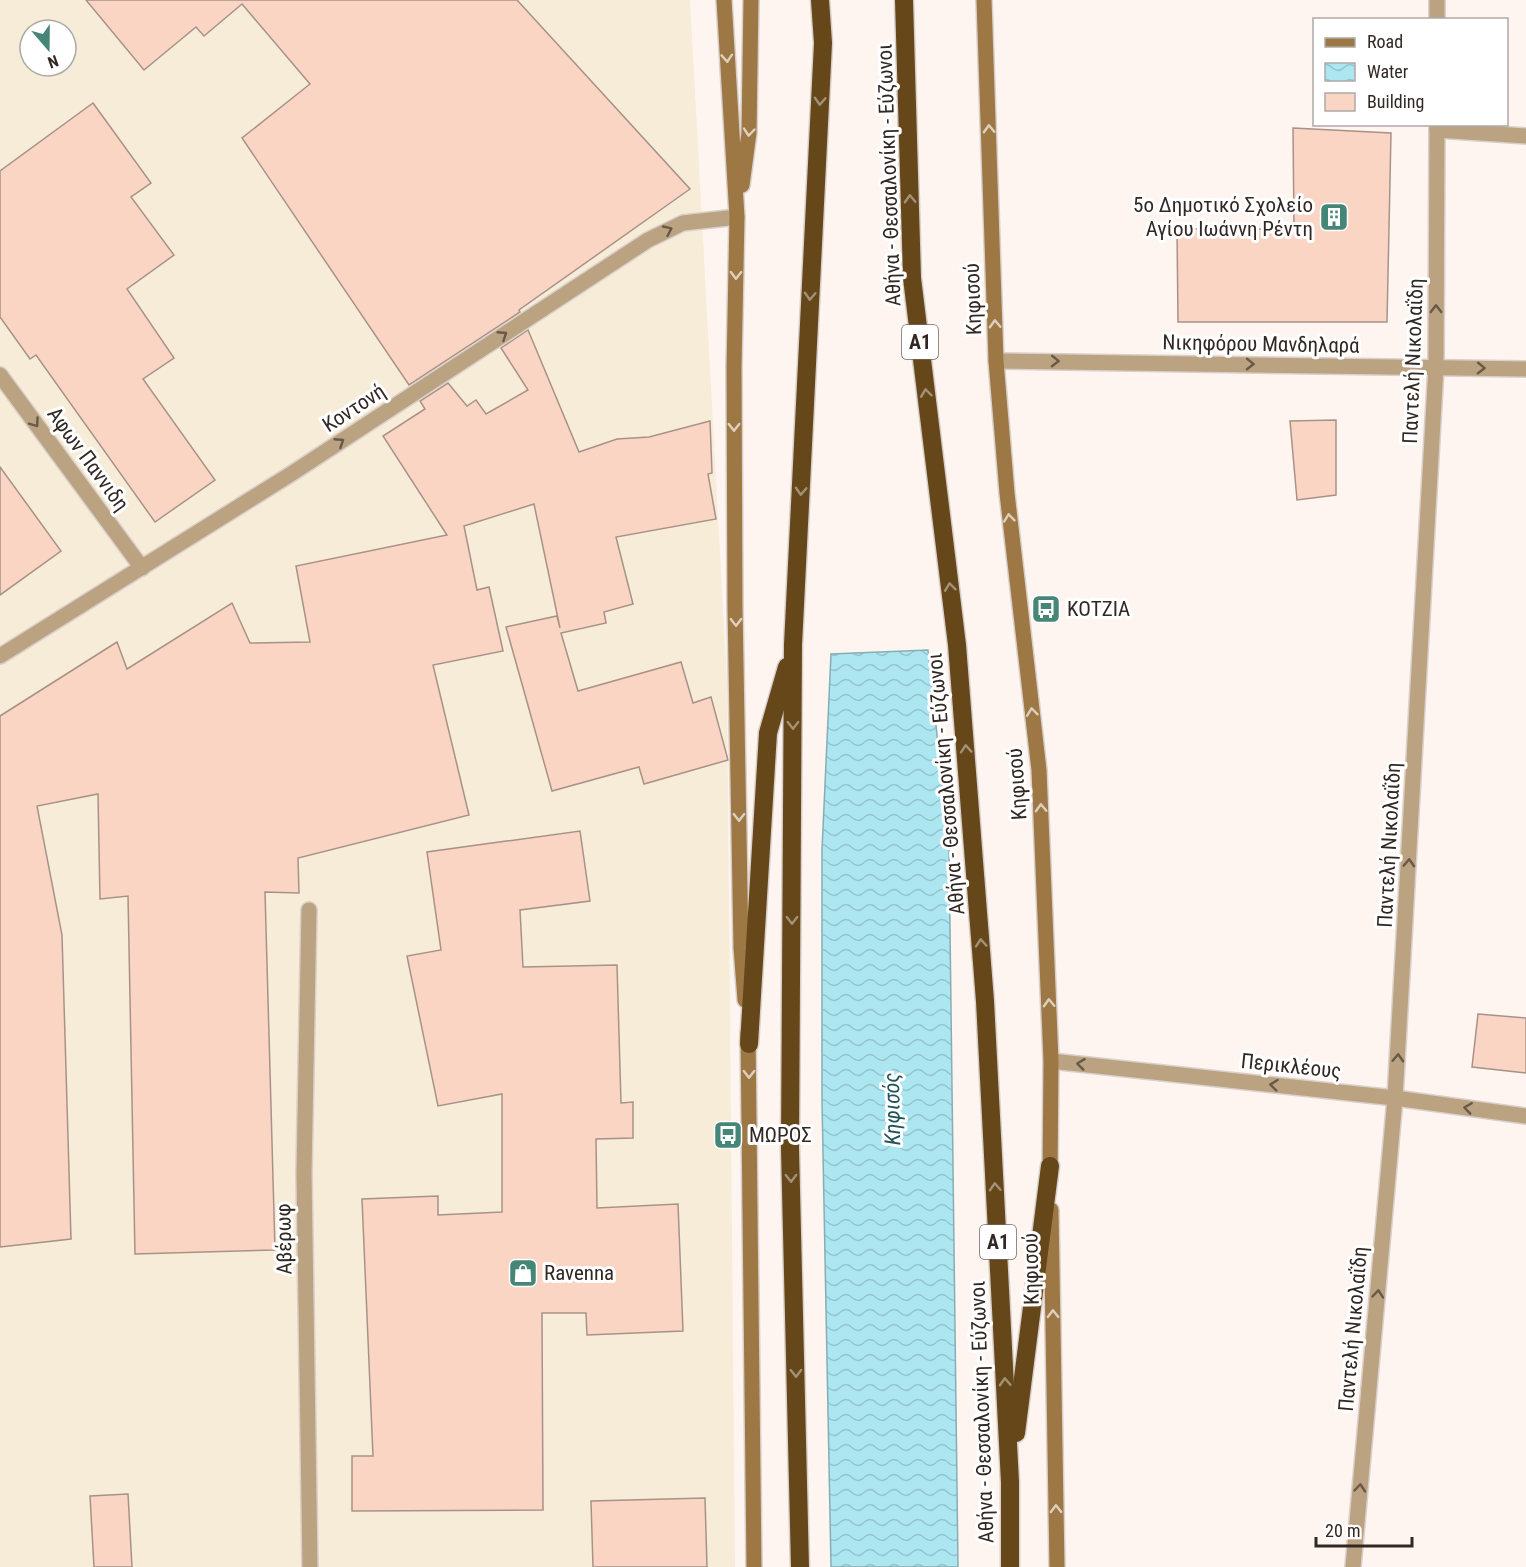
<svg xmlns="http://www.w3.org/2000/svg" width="1526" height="1567" font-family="'Roboto Condensed',sans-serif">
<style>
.industrial{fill:#f6ecd7;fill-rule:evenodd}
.water{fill:url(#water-waves);stroke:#87adb4;stroke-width:1.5}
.building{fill:#fbd5c4;stroke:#a89288;stroke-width:1.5}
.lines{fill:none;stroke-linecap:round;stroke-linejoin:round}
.street-casing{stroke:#d9d0cb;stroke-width:18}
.secondary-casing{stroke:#d9d0cb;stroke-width:18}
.highway-casing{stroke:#d9d0cb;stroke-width:21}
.street{stroke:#bba281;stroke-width:15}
.secondary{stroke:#9d7845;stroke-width:15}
.highway{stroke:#65471a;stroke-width:18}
.oneway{stroke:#ddd0be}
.oneway2{stroke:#a39176}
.oneway3{stroke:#685949}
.labels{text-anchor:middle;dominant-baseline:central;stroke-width:6;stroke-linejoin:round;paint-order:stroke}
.shield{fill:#fff;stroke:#6f6866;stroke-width:1.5}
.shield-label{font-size:20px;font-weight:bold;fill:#312824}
.street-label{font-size:21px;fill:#312824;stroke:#fff}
.poi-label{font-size:21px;fill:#312824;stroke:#fff;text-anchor:start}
.water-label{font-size:22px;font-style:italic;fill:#21535b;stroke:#fff}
</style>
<defs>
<pattern id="water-waves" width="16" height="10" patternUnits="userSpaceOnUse" patternTransform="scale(1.5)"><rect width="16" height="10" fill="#ace6f1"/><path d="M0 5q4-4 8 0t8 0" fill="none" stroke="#94c5ce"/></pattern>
</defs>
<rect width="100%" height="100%" fill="#fef5f0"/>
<path class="industrial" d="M0,0H690L727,683L735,1567H0ZM30,30H66V66H30Z"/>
<polygon class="water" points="928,650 949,848 958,1567 831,1567 822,1101 822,850 831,654"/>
<g class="building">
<polygon points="86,0 517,0 690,189 519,310 520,312 409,385 242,138 310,84 242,4 204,36 196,27 144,70"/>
<polygon points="93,103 151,183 131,197 174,255 127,289 174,358 143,379 215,480 155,522 36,355 30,359 0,317 0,171"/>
<polygon points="1293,128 1391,133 1387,322 1178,322 1177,229 1294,229"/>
<polygon points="528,330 579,452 617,439 649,437 710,421 712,473 708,474 716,519 616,537 633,604 604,612 606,623 561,633 578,691 681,662 693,703 711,697 728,760 644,784 639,767 552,791 506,627 557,616 560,628 534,504 464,526 477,590 489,587 503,651 433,665 469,815 298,858 299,893 265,892 275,1250 135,1254 128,896 100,899 98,794 37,806 62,935 71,1239 0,1247 0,716 117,642 127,669 232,603 250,643 310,642 296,566 447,535 383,436 425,409 420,401 448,383 467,406 476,400 486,414 528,390 501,348"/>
<polygon points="1336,420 1336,495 1297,500 1290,421"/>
<polygon points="0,467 61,551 0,595"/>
<polygon points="580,831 590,901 520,910 523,967 617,965 621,1103 633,1102 633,1138 596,1139 597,1208 678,1204 683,1331 587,1335 586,1313 542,1313 543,1510 352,1511 352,1456 373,1456 362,1199 438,1196 438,1215 502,1212 502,1094 438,1106 407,956 441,950 427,852"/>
<polygon points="1478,1014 1526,1018 1526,1073 1472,1067"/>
<polygon points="128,1494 132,1567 94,1567 90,1496"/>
<polygon points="705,1498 707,1567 593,1567 591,1501"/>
</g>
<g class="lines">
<g class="street-casing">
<g id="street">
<polyline points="1437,0 1437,20"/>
<polyline points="1437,130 1526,136"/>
<polyline points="996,361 1526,369"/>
<polyline points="0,375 142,568"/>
<polyline points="0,656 291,474 648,240 683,223 737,217"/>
<polyline points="309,910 304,1173 310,1567"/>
<polyline points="1051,1061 1395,1098 1526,1116"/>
<polyline points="1353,1567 1395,1098 1436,367 1437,124"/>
</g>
</g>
<g class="secondary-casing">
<g id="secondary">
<polyline points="724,0 737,217 734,368 735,607 741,948 745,1000"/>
<polyline points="984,0 996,361 1007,493 1039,770 1051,1061 1050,1177"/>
<polyline points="742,185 749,133 751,0"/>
<polyline points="748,1033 754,1567"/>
<polyline points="1051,1210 1057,1567"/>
</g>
</g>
<g class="highway-casing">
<g id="highway">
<polyline points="904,0 912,278 957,645 985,1001 1010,1482 1010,1567"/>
<polyline points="749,1044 768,733 787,667"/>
<polyline points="1016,1433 1050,1166"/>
<polyline points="800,1567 790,1148 793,645 823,43 820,0"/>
</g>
</g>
<use href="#street" class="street"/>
<use href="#secondary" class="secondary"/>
<use href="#highway" class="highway"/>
</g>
<defs><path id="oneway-chevron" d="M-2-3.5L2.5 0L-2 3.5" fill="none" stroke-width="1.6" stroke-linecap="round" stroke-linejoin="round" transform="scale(1.5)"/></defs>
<g class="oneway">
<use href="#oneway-chevron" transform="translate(727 58) rotate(86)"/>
<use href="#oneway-chevron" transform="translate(989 129) rotate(-92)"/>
<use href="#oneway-chevron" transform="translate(749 132) rotate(95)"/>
<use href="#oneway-chevron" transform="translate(736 275) rotate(91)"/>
<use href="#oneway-chevron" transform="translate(995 324) rotate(-92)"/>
<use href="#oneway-chevron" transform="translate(734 427) rotate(90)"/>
<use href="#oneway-chevron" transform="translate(1009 518) rotate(-96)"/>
<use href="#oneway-chevron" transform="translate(736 622) rotate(89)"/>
<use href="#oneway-chevron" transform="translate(1032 712) rotate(-97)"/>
<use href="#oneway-chevron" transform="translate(1041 808) rotate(-92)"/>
<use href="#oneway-chevron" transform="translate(739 817) rotate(89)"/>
<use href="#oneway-chevron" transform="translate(1049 1003) rotate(-92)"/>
<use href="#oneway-chevron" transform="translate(749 1074) rotate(90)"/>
<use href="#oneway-chevron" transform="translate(1053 1314) rotate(-91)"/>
<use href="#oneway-chevron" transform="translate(1056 1509) rotate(-91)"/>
</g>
<g class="oneway2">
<use href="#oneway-chevron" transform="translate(820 101) rotate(93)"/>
<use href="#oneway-chevron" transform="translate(910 199) rotate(-92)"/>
<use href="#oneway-chevron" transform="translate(810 296) rotate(93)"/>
<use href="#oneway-chevron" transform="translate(926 393) rotate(-97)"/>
<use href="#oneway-chevron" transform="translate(801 491) rotate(93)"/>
<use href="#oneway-chevron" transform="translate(950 587) rotate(-97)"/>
<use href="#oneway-chevron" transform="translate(793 725) rotate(90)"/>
<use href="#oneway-chevron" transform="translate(966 749) rotate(-94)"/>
<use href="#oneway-chevron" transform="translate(792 920) rotate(90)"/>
<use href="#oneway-chevron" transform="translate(981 943) rotate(-94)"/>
<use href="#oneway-chevron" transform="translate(791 1178) rotate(89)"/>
<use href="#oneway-chevron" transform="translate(995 1187) rotate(-93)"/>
<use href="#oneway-chevron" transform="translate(796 1373) rotate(89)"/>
<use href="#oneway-chevron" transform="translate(1005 1382) rotate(-93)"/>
</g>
<g class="oneway3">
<use href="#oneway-chevron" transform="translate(668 230) rotate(-25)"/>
<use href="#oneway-chevron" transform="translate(1436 309) rotate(-90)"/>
<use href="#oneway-chevron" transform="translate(503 335) rotate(-33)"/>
<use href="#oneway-chevron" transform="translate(1055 361) rotate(1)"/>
<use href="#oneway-chevron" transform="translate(1250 364) rotate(1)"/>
<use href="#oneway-chevron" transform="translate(1481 368) rotate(1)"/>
<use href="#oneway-chevron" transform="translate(35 423) rotate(54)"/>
<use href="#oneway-chevron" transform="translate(340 442) rotate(-33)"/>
<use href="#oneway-chevron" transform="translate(1409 863) rotate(-87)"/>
<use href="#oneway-chevron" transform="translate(1398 1058) rotate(-87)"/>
<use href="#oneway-chevron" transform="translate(1081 1064) rotate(-173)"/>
<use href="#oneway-chevron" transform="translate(1274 1085) rotate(-174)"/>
<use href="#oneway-chevron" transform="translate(1468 1108) rotate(-172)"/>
<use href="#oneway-chevron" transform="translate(1378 1294) rotate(-85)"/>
<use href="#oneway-chevron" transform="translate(1360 1488) rotate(-85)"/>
</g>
<defs>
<g id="building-square" transform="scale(1.5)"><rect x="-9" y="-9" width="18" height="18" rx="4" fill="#458677" stroke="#fff"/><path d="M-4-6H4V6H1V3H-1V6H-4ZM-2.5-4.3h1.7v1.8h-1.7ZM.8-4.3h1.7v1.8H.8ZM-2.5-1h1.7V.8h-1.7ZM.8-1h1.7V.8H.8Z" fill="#fff"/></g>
<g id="bus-square" transform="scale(1.5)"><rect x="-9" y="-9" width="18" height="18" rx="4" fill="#458677" stroke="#fff"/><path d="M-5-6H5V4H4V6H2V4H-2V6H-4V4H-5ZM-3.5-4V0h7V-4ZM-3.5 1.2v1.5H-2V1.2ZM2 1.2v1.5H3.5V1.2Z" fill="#fff"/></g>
<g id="shop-square" transform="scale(1.5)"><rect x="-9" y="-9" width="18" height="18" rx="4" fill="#458677" stroke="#fff"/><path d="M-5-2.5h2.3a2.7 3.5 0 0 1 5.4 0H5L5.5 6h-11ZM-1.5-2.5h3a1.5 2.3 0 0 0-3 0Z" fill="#fff"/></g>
</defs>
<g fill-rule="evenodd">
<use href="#building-square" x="1334" y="217"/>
<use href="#bus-square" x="1046" y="609"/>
<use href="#bus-square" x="728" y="1135"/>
<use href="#shop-square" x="523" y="1273"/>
</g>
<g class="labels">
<g class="shield">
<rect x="902" y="325" width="36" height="34" rx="4.5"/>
<rect x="980" y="1225" width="36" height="34" rx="4.5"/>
</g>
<g class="shield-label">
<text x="920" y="342">Α1</text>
<text x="998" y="1242">Α1</text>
</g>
<g class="street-label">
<text transform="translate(889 175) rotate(-92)">Αθήνα - Θεσσαλονίκη - Εύζωνοι</text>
<text transform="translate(973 299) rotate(-92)">Κηφισού</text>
<text transform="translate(1261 344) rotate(1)">Νικηφόρου Μανδηλαρά</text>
<text transform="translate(1413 361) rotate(-88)">Παντελή Νικολαΐδη</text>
<text transform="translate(354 408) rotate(-33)">Κοντονή</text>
<text transform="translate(88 459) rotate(54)">Αφων Παννιδη</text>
<text transform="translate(946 784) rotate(-95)">Αθήνα - Θεσσαλονίκη - Εύζωνοι</text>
<text transform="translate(1017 784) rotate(-94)">Κηφισού</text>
<text transform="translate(1389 845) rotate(-87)">Παντελή Νικολαΐδη</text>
<text transform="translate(1291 1066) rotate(6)">Περικλέους</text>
<text transform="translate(284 1239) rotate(-91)">Αβέρωφ</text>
<text transform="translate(1031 1269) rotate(-91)">Κηφισού</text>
<text transform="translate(1353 1329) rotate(-85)">Παντελή Νικολαΐδη</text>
<text transform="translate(982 1412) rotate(-92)">Αθήνα - Θεσσαλονίκη - Εύζωνοι</text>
</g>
<g class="poi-label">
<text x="1313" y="205" text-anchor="end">5ο Δημοτικό Σχολείο<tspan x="1313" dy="24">Αγίου Ιωάννη Ρέντη</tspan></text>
<text x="1067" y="609">ΚΟΤΖΙΑ</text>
<text x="749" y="1135">ΜΩΡΟΣ</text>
<text x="544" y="1273">Ravenna</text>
</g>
<g class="water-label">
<text transform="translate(892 1109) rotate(-91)">Κηφισός</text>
</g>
</g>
<rect x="1313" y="18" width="195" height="108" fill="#ffffff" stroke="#ada9a7" stroke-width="1.5"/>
<rect x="1325" y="38" width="30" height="9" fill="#9d7845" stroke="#ada9a7" stroke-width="1.5"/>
<text x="1367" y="48" font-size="18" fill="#312824">Road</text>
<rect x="1325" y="63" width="30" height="18" fill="url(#water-waves)" stroke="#ada9a7" stroke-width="1.5"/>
<text x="1367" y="78" font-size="18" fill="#312824">Water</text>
<rect x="1325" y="93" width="30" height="18" fill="#fbd5c4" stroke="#ada9a7" stroke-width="1.5"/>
<text x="1367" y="108" font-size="18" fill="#312824">Building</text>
<g transform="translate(48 48) rotate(160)"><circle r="28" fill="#ffffff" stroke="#ada9a7" stroke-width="1.5"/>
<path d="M0-4.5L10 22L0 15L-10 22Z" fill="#458677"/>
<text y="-9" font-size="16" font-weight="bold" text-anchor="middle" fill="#312824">N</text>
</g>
<path d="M1316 1537v9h96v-9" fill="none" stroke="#312824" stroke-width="3"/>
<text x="1325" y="1537" font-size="18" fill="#312824" stroke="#ffffff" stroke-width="4.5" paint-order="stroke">20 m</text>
</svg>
